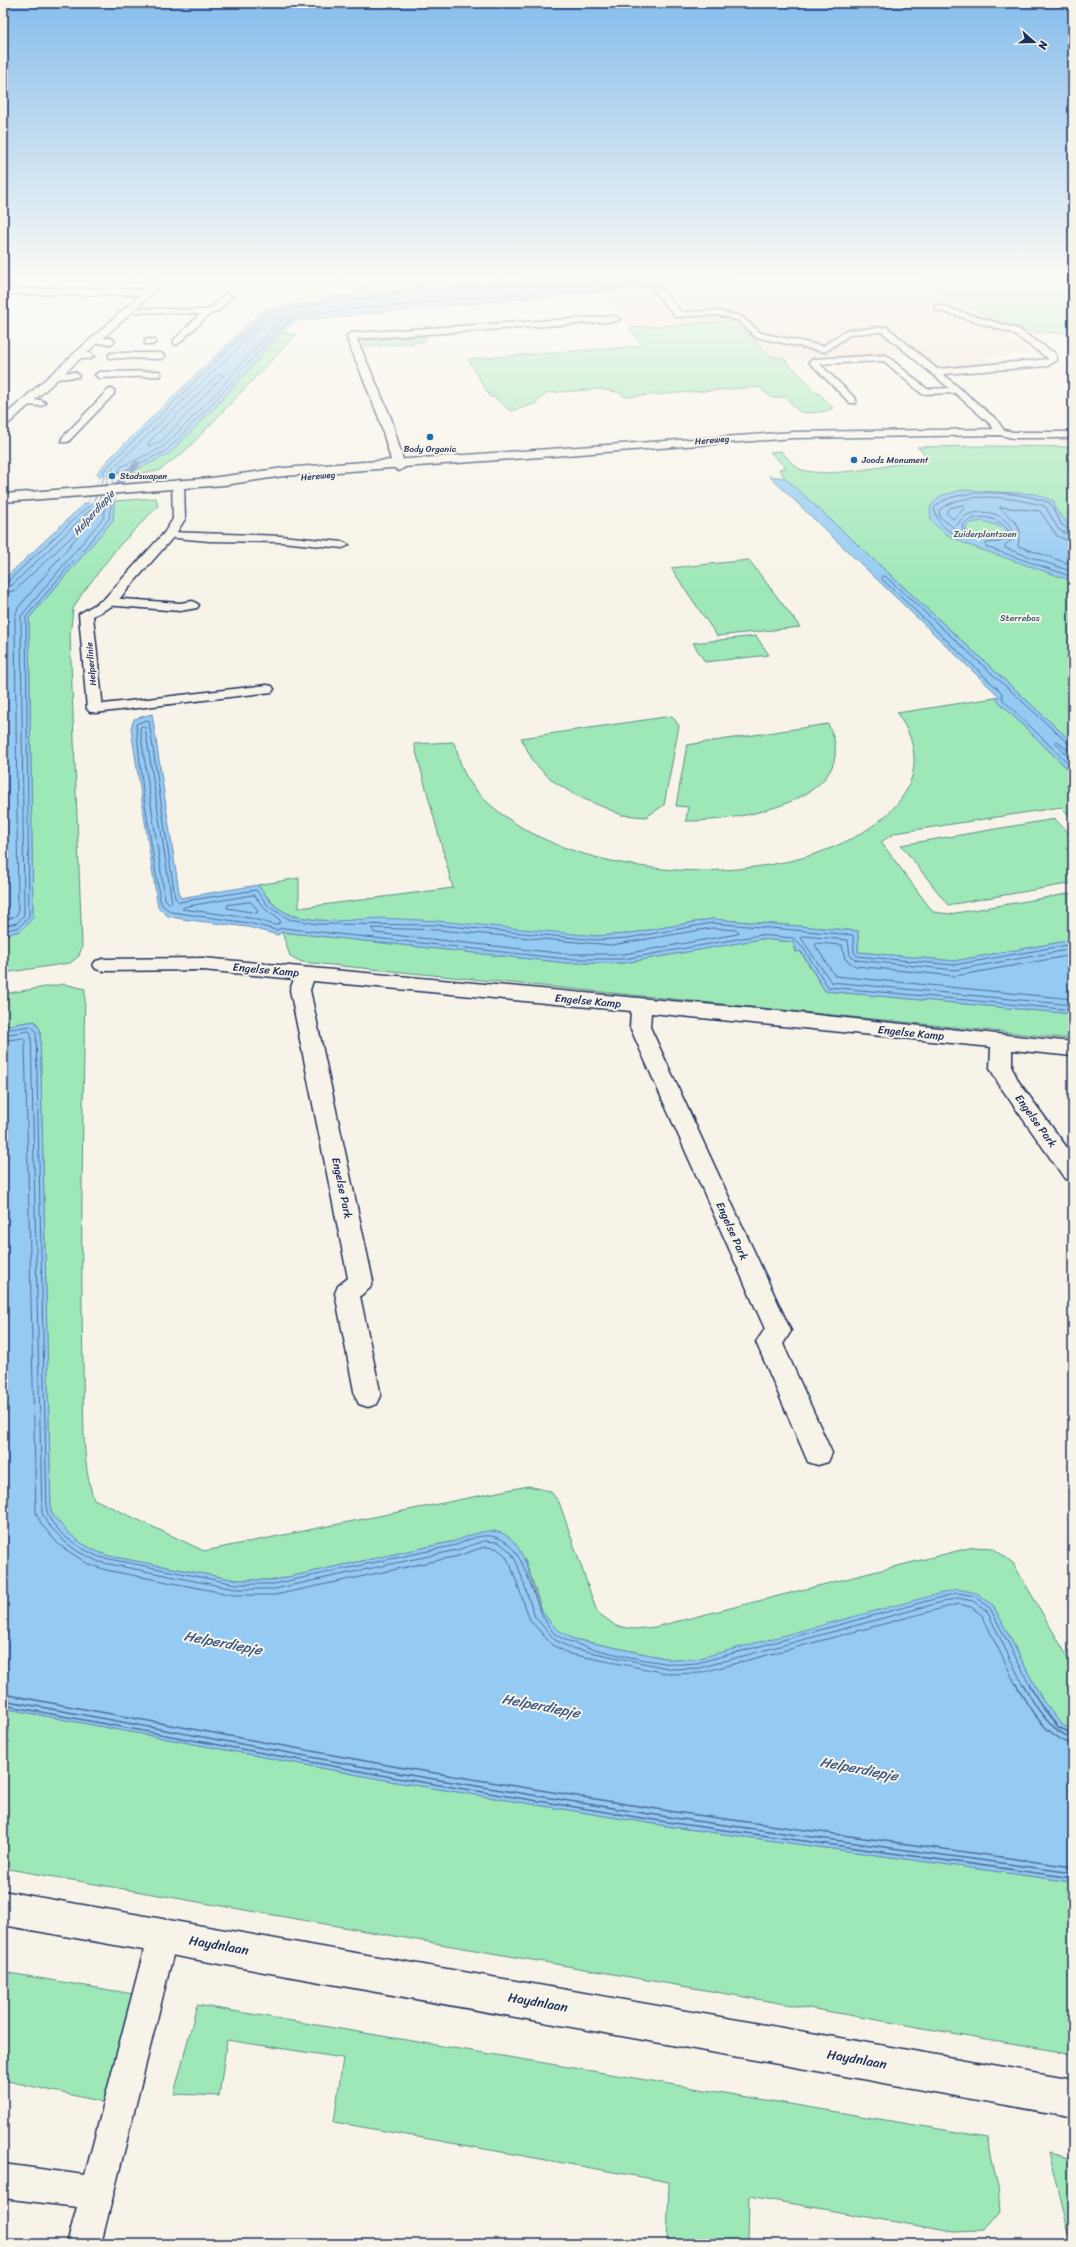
<svg xmlns="http://www.w3.org/2000/svg" width="1076" height="2247" font-family="Sriracha,sans-serif">
<style>
.built{fill:#f4e0d7}
.green{fill:#9ee8b7;stroke:#5c8c8a}
.water{fill:#95caf3;stroke:#648cb7;fill-rule:evenodd}
.pier{fill:#f7f3e8}
.lines{fill:none;stroke-linecap:round;stroke-linejoin:round}
.shore-far1{stroke:#4c6d9a;stroke-width:1}
.shore{stroke:#4c6d9a;stroke-width:1.5}
.stream{stroke:#648cb7;stroke-width:6}
.service-casing{stroke:#1b2f5e;stroke-width:3}
.minor-casing{stroke:#1b2f5e;stroke-width:3}
.secondary-casing{stroke:#1b2f5e;stroke-width:3}
.service{fill:#f7f3e8;fill-rule:evenodd}
.minor{fill:#f7f3e8;fill-rule:evenodd}
.secondary{fill:#f7f3e8;fill-rule:evenodd}
.poi-dot{fill:#1f6fb2;stroke:#f7f3e8;stroke-width:1.5}
.labels{text-anchor:middle;dominant-baseline:central;stroke-width:4;stroke-linejoin:round;paint-order:stroke}
.far-street-label{font-size:9px;fill:#1b2f5e;stroke:#f7f3e8}
.far-poi-label{font-size:9px;fill:#1b2f5e;stroke:#f7f3e8;text-anchor:start}
.far-park-label{font-size:9px;fill:#355470;stroke:#f7f3e8}
.far-water-label{font-size:10px;font-style:italic;fill:#3a5683;stroke:#f7f3e8}
.street-label{font-size:11px;fill:#1b2f5e;stroke:#f7f3e8}
.near-street-label{font-size:13px;fill:#1b2f5e;stroke:#f7f3e8}
.near-water-label{font-size:14px;font-style:italic;fill:#3a5683;stroke:#f7f3e8}
</style>
<rect width="100%" height="100%" fill="#f7f3e8"/>
<filter id="ink" filterUnits="userSpaceOnUse"><feTurbulence type="fractalNoise" baseFrequency=".025" numOctaves="2"/><feDisplacementMap in="SourceGraphic" scale="8" xChannelSelector="R" yChannelSelector="G"/><feConvolveMatrix kernelMatrix="1 2 1 2 8 2 1 2 1" color-interpolation-filters="sRGB"/></filter>
<g filter="url(#ink)">
<polygon class="built" points="792,274 908,274 972,311 1033,353 987,357 999,366 929,372 908,353 776,360 734,321 629,328 603,291"/>
<g class="green">
<polygon points="547,274 647,274 558,279"/>
<polygon points="911,274 1073,274 1073,333 1034,332 999,323"/>
<path d="M734,321L772,357H782L833,408C826,412 807,415 799,411C794,408 790,401 786,397L772,398L759,387L624,397L622,393L600,389L547,393L535,404L511,411L494,397H490L468,359L643,346L629,328Z"/>
<polygon points="282,332 296,335 183,453 158,471 125,475 169,454 216,406"/>
<polygon points="419,333 424,334 426,340 425,342 371,347 364,345 362,339"/>
<path d="M983,446L1073,447V743L785,478L779,469L786,468L770,452L781,451C787,457 794,467 802,470C828,478 901,466 926,455L917,447Z"/>
<polygon points="156,498 158,506 117,548 81,595 73,609 70,636 82,946 79,956 70,963 3,973 3,935 20,931 33,918 29,618 113,520 114,501"/>
<polygon points="749,560 800,627 717,636 671,568"/>
<polygon points="756,636 769,655 705,662 693,643"/>
<path d="M995,698L1073,774V819L1061,807L895,833L881,842L933,912L950,914L1073,893V940L954,961L858,952V931L712,919L627,934L596,936L316,920C284,915 278,912 258,885L299,878V908L453,888L414,744L453,742C458,749 458,757 461,765C467,782 480,796 494,808C541,847 604,863 663,869C703,873 745,870 785,862C840,851 935,809 910,737C907,728 902,721 897,713Z"/>
<polygon points="672,716 679,726 664,805 646,817 622,815 575,795 553,781 534,763 521,738"/>
<path d="M828,724C868,801 734,822 686,821L688,807L676,806L687,745Z"/>
<polygon points="1055,819 1073,838 1073,883 948,905 901,845"/>
<polygon points="282,932 567,963 624,963 761,939 793,942 796,952 800,951 825,991 1073,1014 1073,1039 302,962 290,956"/>
<path d="M64,984L85,989C83,1115 80,1241 83,1367C84,1405 81,1466 94,1499L204,1551L528,1486L550,1491L559,1502L597,1612L616,1626L634,1629L655,1627L973,1547L993,1548L1013,1563L1073,1666V1731L1061,1724L1043,1701L993,1605L696,1659L674,1660L574,1639L558,1632L543,1613L525,1559L482,1532L455,1541L274,1580H236L109,1556C81,1547 69,1535 51,1513L40,1030L35,1021L3,1026V994Z"/>
<polygon points="3,1708 396,1782 673,1827 1073,1882 1073,2054 3,1868"/>
<polygon points="3,1972 145,1996 113,2104 3,2080"/>
<polygon points="197,2005 987,2137 998,2186 1000,2212 984,2231 953,2232 749,2196 748,2244 667,2244 669,2182 334,2122 343,2058 227,2040 219,2096 174,2094"/>
<polygon points="1048,2152 1073,2158 1073,2238 1068,2233"/>
</g>
<g class="water">
<polygon points="647,274 779,274 302,320 294,322 279,335 216,406 169,454 125,475 114,501 113,520 29,618 33,918 20,931 3,935 3,580 84,504 88,503 100,477 97,473 108,460 263,310 310,303 330,297 366,293 507,281"/>
<polygon points="769,476 785,478 1073,743 1073,774 995,698 1000,697"/>
<path d="M962,490L1035,494L1054,501L1055,509L1073,529V581L968,545L946,534L931,521L930,507L940,496ZM983,521L999,526L1005,532V535C993,540 975,541 966,530V527L971,523Z"/>
<polygon points="152,714 180,898 258,885 272,904 291,916 317,920 338,921 381,918 438,921 596,936 627,934 712,919 858,931 858,952 954,961 1073,940 1073,1014 825,991 801,951 797,952 793,942 761,939 624,963 567,963 282,932 278,935 248,927 182,919 168,916 158,907 157,901 131,728 134,719"/>
<path d="M35,1021L40,1030L51,1512C68,1535 82,1547 109,1556L236,1580H274L455,1541C464,1538 473,1534 482,1532C529,1523 527,1588 544,1614C552,1626 561,1633 574,1639L674,1660L696,1659L957,1589L977,1593L993,1605L1043,1701L1061,1724L1073,1731V1882L673,1827L396,1782L3,1708V1026Z"/>
</g>
<polygon class="pier" points="125,475 114,501 88,503 100,477"/>
<g class="lines">
<g class="shore-far1">
<polyline points="626,274 628,279 684,274"/>
<polygon points="219,374 222,374 222,377 160,442 148,446 148,443"/>
<polyline points="117,484 123,471 166,451 213,403 276,332 293,318 324,312 736,274"/>
<polyline points="106,485 109,474 115,466 268,319 283,317 284,319 272,329 210,400 163,447 121,467 111,485"/>
<polyline points="100,486 104,478 103,472 111,463 265,314 331,301 491,286 617,280 621,274"/>
<polygon points="964,505 965,508 953,519 946,513 950,508"/>
<path d="M1073,532L1062,525L1050,503C1024,492 954,485 934,508C937,524 947,531 962,537L964,535L962,526C976,512 996,516 1008,530V537L1000,542L986,543V547L1073,577"/>
<path d="M1073,537L1059,530L1045,506C1014,498 966,489 939,510L940,517L954,528C959,524 961,517 967,515C986,507 1014,516 1013,539L1005,545V548L1073,572"/>
<polyline points="1073,543 1057,536 1040,511 999,507 1017,524 1020,532 1018,546 1073,565"/>
<polyline points="3,583 7,582 86,508 91,506 96,496"/>
<polyline points="3,588 11,586 88,512 96,508 101,495"/>
<polyline points="3,594 15,590 83,526 86,526 18,608 15,616 18,913 14,917 3,920"/>
<polygon points="142,726 145,727 172,902 170,904 165,899 140,729"/>
<polyline points="1073,745 1069,744 885,576 882,576 882,579 1002,693 1003,700 1073,768"/>
<polyline points="1073,750 1066,749 1057,741 1055,742 1073,762"/>
<polygon points="254,895 266,910 280,920 280,923 275,925 250,918 182,909 184,907"/>
<polygon points="251,902 258,910 257,913 227,908 228,905"/>
<polyline points="3,926 17,923 24,915 21,616 104,517 107,495"/>
<polygon points="372,928 437,930 612,945 712,928 737,930 739,932 737,934 624,954 567,954 375,933"/>
<polyline points="3,931 19,927 29,917 26,617 109,519 112,495"/>
<polyline points="1073,944 954,965 857,956 854,952 853,935 712,923 628,938 596,940 438,925 316,924 289,919 269,907 256,890 179,902 175,898 149,721 146,720 136,724 143,791 160,900 162,905 171,912 249,923 276,930 283,928 567,959 624,959 760,935 793,938 804,949 828,987 1073,1010"/>
<polyline points="1073,949 955,970 856,960 850,955 848,940 804,936 801,938 831,982 1073,1005"/>
<polyline points="1073,955 955,976 855,966 845,959 842,945 817,943 815,945 835,976 1073,999"/>
<path d="M3,1030L32,1026L36,1032L47,1512L51,1521L64,1536L81,1548L99,1557L236,1584H274L456,1545C464,1542 473,1537 482,1536C530,1531 528,1608 555,1634C569,1647 652,1662 673,1664C681,1665 689,1663 697,1663L957,1593L975,1596L990,1608L1030,1685"/>
<polyline points="3,1035 29,1031 31,1033 42,1513 47,1523 64,1541 77,1551 99,1562 235,1589 274,1589 457,1550 484,1541 498,1542 510,1551 517,1563 535,1617 555,1640 571,1648 672,1669 699,1668 957,1598 973,1601 987,1611 1023,1685"/>
<polyline points="3,1041 23,1038 25,1040 36,1513 42,1525 59,1545 88,1564 106,1570 234,1595 275,1595 458,1556 484,1547 496,1548 505,1555 511,1566 530,1620 552,1645 570,1654 671,1674 700,1673 958,1604 971,1607 982,1615 1016,1685"/>
</g>
<g class="shore">
<path d="M1016,1684C1029,1709 1045,1735 1073,1745"/>
<path d="M1023,1684C1035,1706 1048,1729 1073,1739"/>
<polyline points="1029,1684 1040,1704 1058,1727 1073,1734"/>
<polyline points="3,1694 398,1767 675,1812 1073,1867"/>
<polyline points="3,1700 397,1773 674,1818 1073,1873"/>
<polyline points="3,1705 397,1778 673,1823 1073,1878"/>
</g>
<polyline class="stream" points="115,487 137,464"/>
<g class="service-casing">
<g id="service">
<polygon points="151,274 163,275 131,282 127,280"/>
<polygon points="339,274 348,274 363,289 356,291"/>
<polygon points="114,282 121,284 113,293 107,293 106,291"/>
<polygon points="654,287 660,287 681,312 716,311 741,316 761,333 823,346 846,330 887,327 937,369 1049,359 1012,333 935,309 935,305 938,305 1018,329 1056,354 1057,360 1048,366 943,374 997,420 1005,432 1000,435 997,434 990,424 955,393 922,394 884,361 820,364 856,399 856,403 850,403 809,362 813,359 886,355 927,389 949,388 882,332 851,334 825,352 755,337 738,320 716,315 676,317 654,291"/>
<polygon points="226,294 233,296 218,311 210,314 177,345 174,344 174,340 200,314 129,312 125,310 129,308 206,310 212,307"/>
<polygon points="95,338 111,338 115,341 111,344 92,343 92,339"/>
<polygon points="148,339 155,340 156,342 152,345 145,344 145,340"/>
<polygon points="78,353 90,353 94,356 90,359 75,358 75,354"/>
<polygon points="112,353 161,353 165,356 161,359 109,358 109,354"/>
<polygon points="158,371 161,372 161,376 99,378 95,375 99,372"/>
<polygon points="75,372 79,375 78,377 56,379 52,376 56,373"/>
<polygon points="111,389 114,390 114,394 68,442 62,442 62,438 108,390"/>
<polygon points="27,400 41,400 46,403 41,406 24,405 22,403"/>
<polygon points="169,532 281,536 343,542 349,545 343,548 281,542 209,541 165,537 163,535"/>
<polygon points="109,598 180,603 193,601 199,605 197,608 180,611 105,605 103,602 105,599"/>
<polygon points="267,685 272,686 274,689 272,692 95,713 88,709 95,705"/>
<polygon points="163,1920 174,1924 178,1935 101,2244 67,2244 77,2207 3,2198 3,2164 85,2175 148,1935 152,1924"/>
</g>
</g>
<g class="minor-casing">
<g id="minor">
<polygon points="155,274 173,274 164,277 164,283 7,425 3,426 3,417 140,295 3,294 3,288 146,289 156,280"/>
<polygon points="407,274 416,274 424,284 417,286"/>
<polygon points="498,274 506,274 508,277 501,279"/>
<polygon points="615,316 620,319 618,321 357,339 391,418 405,467 399,471 393,467 379,418 346,336 351,333"/>
<polygon points="178,480 184,484 185,519 175,535 114,605 93,616 103,709 100,712 90,712 87,709 79,614 104,599 164,533 173,519 172,484"/>
<polygon points="203,958 779,1011 1073,1042 1073,1056 1012,1050 1012,1068 1019,1082 1073,1156 1073,1181 1065,1179 1000,1086 990,1068 991,1047 651,1013 650,1027 791,1331 783,1344 832,1453 828,1462 818,1465 808,1462 756,1342 765,1329 630,1027 631,1011 313,981 310,990 373,1281 370,1288 360,1296 381,1396 377,1404 368,1407 359,1404 355,1396 335,1293 338,1286 348,1278 290,990 294,979 203,970 103,971 96,969 93,965 96,961 103,959"/>
<polygon points="3,1891 1073,2079 1073,2117 3,1925"/>
</g>
</g>
<g class="secondary-casing">
<polygon id="secondary" points="1000,429 1013,432 1073,432 1073,438 1013,438 1000,435 794,438 284,476 224,485 3,502 3,494 211,478 284,468 350,463 794,432"/>
</g>
<use href="#service" class="service"/>
<use href="#minor" class="minor"/>
<use href="#secondary" class="secondary"/>
</g>
</g>
<linearGradient id="sky" x2="0" y2="1"><stop stop-color="#87bdec"/><stop offset="0.47" stop-color="#fbfaf5"/><stop offset="1" stop-color="#fbfaf5" stop-opacity="0"/></linearGradient>
<rect width="1076" height="589" fill="url(#sky)"/>
<g class="poi-dot">
<circle cx="430" cy="437" r="4"/>
<circle cx="854" cy="460" r="4"/>
<circle cx="112" cy="476" r="4"/>
</g>
<g class="labels">
<g class="far-street-label">
<text transform="translate(712 440) rotate(-5)">Hereweg</text>
<text transform="translate(318 476) rotate(-5)">Hereweg</text>
<text transform="translate(91 664) rotate(-95)">Helperlinie</text>
</g>
<g class="far-poi-label">
<text x="430" y="449" text-anchor="middle">Body Organic</text>
<text x="862" y="460">Joods Monument</text>
<text x="120" y="476">Stadswapen</text>
</g>
<g class="far-park-label">
<text x="985" y="534">Zuiderplantsoen</text>
<text x="1020" y="618">Sterrebos</text>
</g>
<g class="far-water-label">
<text transform="translate(94 513) rotate(-48)">Helperdiepje</text>
</g>
<g class="street-label">
<text transform="translate(266 970) rotate(5)">Engelse Kamp</text>
<text transform="translate(588 1001) rotate(5)">Engelse Kamp</text>
<text transform="translate(911 1033) rotate(6)">Engelse Kamp</text>
<text transform="translate(1036 1121) rotate(54)">Engelse Park</text>
<text transform="translate(342 1188) rotate(78)">Engelse Park</text>
<text transform="translate(732 1231) rotate(66)">Engelse Park</text>
</g>
<g class="near-street-label">
<text transform="translate(219 1945) rotate(10)">Haydnlaan</text>
<text transform="translate(538 2002) rotate(10)">Haydnlaan</text>
<text transform="translate(857 2059) rotate(10)">Haydnlaan</text>
</g>
<g class="near-water-label">
<text transform="translate(223 1643) rotate(11)">Helperdiepje</text>
<text transform="translate(541 1706) rotate(11)">Helperdiepje</text>
<text transform="translate(859 1769) rotate(11)">Helperdiepje</text>
</g>
</g>
<rect width="1076" height="2247" fill="none" stroke="#f7f3e8" stroke-width="16"/>
<rect x="8" y="8" width="1060" height="2231" fill="none" stroke="#1b2f5e" stroke-width="1.5" filter="url(#ink)"/>
<g transform="translate(1034 42) rotate(110)" stroke="#f7f3e8" stroke-width="3" paint-order="stroke">
<path d="M0-3L7 15L0 10L-7 15Z" fill="#1b2f5e"/>
<text y="-6" font-size="11" font-weight="bold" text-anchor="middle" fill="#1b2f5e">N</text>
</g>
</svg>
